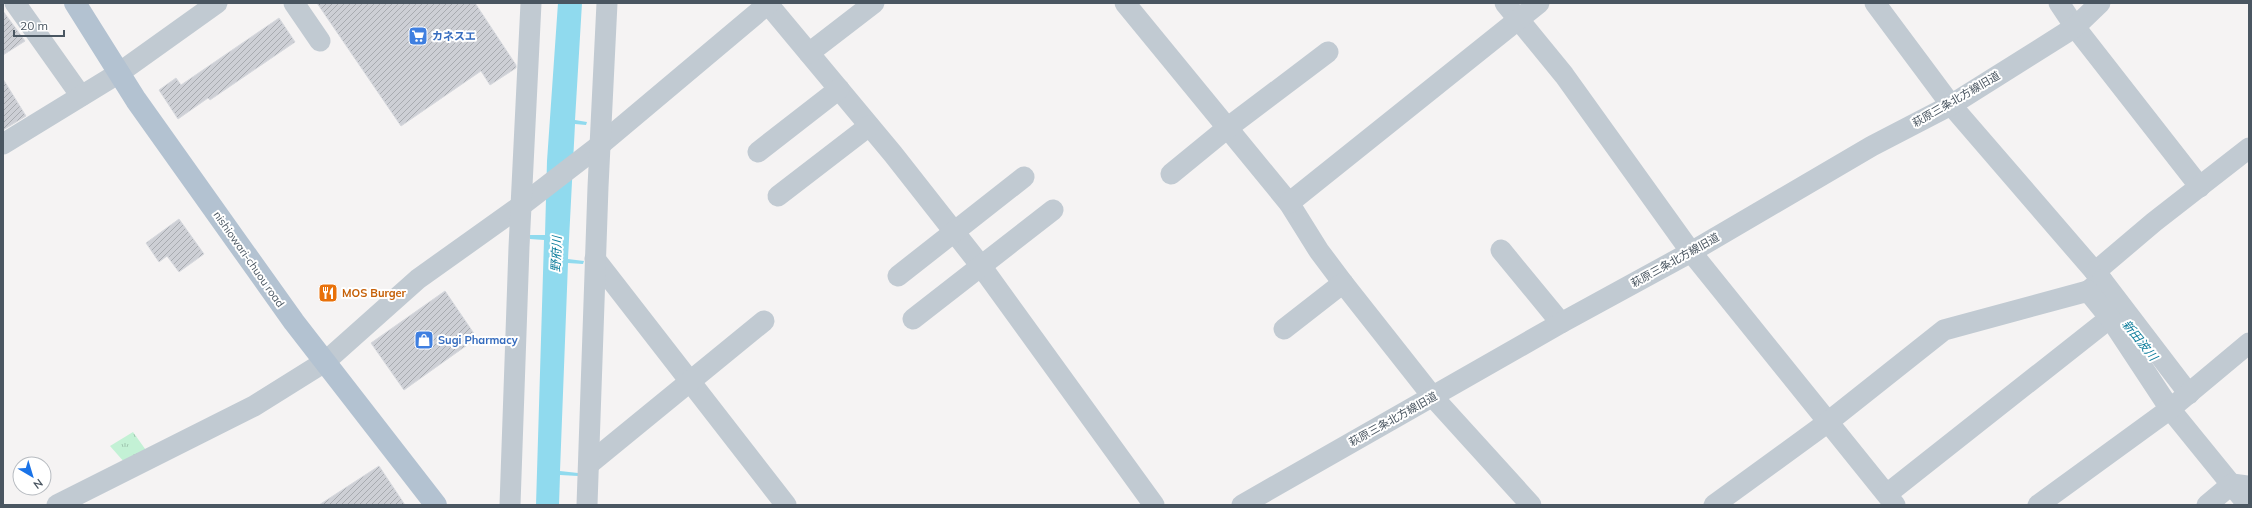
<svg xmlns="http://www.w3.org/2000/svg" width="2252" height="508" font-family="Mulish,'Noto Sans JP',sans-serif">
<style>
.grass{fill:url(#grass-tufts)}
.water{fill:#90daee}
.building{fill:url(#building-hatch);stroke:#d7d9de}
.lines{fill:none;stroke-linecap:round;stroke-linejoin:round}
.minor{stroke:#c1cad2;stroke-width:21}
.major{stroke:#b3c2d1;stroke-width:22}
.labels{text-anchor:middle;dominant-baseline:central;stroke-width:4;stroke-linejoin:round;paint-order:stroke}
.shop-label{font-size:11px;font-weight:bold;fill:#366cbe;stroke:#fff;text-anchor:start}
.street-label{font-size:11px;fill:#4a5661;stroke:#fff}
.food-label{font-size:11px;font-weight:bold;fill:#c56008;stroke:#fff;text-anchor:start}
.water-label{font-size:12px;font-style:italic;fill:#0c7c9b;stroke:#fff}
</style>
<defs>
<pattern id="grass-tufts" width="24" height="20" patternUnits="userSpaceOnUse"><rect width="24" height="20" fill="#c3f1d5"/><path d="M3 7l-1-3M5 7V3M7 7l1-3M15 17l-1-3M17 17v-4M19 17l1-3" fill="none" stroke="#a0c6b0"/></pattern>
<pattern id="building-hatch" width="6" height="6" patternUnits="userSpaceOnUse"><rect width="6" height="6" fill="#cdcfd5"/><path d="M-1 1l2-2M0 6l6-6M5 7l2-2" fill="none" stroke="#a8abb0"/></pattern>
</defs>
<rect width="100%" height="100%" fill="#f5f3f3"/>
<polygon class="grass" points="133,432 148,453 125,463 110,446"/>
<polygon class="water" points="558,3 582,3 575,120 587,122 586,125 575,124 568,259 584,261 583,264 568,263 560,471 578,473 578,476 560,475 559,505 536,505 544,240 530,239 530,235 545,235 547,161"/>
<g class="building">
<polygon points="317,3 475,3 516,65 516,68 490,85 481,71 401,126"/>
<polygon points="3,11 25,41 3,55"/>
<polygon points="279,18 295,42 210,100 208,98 178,119 159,90 176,78 181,85"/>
<polygon points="3,79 26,116 3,130"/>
<polygon points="179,219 204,254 179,272 167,256 159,262 146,243"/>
<polygon points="445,291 477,338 404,390 371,343"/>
<polygon points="379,466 405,505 319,505"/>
</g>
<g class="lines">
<g class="minor">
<polyline points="15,3 81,96"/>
<polyline points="294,3 320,41"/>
<polyline points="1125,3 1289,203 1319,251 1343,283 1433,397 1531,505"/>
<polyline points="1505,3 1564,75 1691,252 1895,505"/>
<polyline points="1875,3 1951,105 2102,280 2088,291"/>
<polyline points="2059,3 2075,27 2200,187"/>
<polyline points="768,4 893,154 981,266 1154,505"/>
<polyline points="809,53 874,3"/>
<polyline points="3,144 119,73 217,3"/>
<polyline points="758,152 839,89"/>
<polyline points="1171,174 1226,129 1328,52"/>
<polyline points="778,196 869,126"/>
<polyline points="1289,203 1539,3"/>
<polyline points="1501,250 1561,323"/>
<polyline points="595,259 786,505"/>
<polyline points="2095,272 2154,222 2249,148"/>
<polyline points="898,276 1024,177"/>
<polyline points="2102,280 2189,394"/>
<polyline points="913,319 1053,210"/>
<polyline points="1284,329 1343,283"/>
<polyline points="589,464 764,321"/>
<polyline points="1887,494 2110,318"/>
<polyline points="57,505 254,406 326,361 418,279 526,202 600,145 769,3"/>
<polyline points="510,505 519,247 531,3"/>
<polyline points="587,505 598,187 607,3"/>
<polyline points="1242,505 1561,323 1691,252 1872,146 1951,105 2075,27 2100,3"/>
<polyline points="1714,505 1828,422 1944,330 2088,291 2110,318 2170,409 2248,505"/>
<polyline points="2038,505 2170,409 2249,343"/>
<polyline points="2207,505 2232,484 2247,486"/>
</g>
<polyline class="major" points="75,3 136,100 294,322 436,505"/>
</g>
<defs>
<g id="supermarket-square" transform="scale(1)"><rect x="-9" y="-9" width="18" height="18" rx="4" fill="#3f7fe0" stroke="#fff"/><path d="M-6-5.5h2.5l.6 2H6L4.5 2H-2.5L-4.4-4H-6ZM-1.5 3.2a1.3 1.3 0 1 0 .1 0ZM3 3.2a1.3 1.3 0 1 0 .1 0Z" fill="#fff"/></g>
<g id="restaurant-square" transform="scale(1)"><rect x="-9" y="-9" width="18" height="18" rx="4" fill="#e8710a" stroke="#fff"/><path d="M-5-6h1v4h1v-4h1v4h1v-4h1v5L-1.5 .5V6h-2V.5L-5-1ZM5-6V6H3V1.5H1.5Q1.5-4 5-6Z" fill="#fff"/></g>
<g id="shop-square" transform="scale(1)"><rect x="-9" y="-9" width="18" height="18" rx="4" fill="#3f7fe0" stroke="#fff"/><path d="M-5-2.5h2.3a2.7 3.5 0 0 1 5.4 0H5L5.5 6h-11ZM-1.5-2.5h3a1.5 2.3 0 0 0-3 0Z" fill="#fff"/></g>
</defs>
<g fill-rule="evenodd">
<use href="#supermarket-square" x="418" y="36"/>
<use href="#restaurant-square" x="328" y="293"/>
<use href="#shop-square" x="424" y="340"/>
</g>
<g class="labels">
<g class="shop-label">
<text x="432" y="36">カネスエ</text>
<text x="438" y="340">Sugi Pharmacy</text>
</g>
<g class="street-label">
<text transform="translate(1956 99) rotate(-30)">萩原三条北方線旧道</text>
<text transform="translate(249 259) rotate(55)">nishiowari-chuou road</text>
<text transform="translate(1675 260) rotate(-29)">萩原三条北方線旧道</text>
<text transform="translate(1393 419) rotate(-29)">萩原三条北方線旧道</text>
</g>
<g class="food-label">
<text x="342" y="293">MOS Burger</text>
</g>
<g class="water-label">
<text transform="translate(556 254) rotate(-88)">野府川</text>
<text transform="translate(2140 340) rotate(51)">新田波川</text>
</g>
</g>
<rect width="2252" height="508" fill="none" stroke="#4a5661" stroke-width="8"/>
<g transform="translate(32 476) rotate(142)"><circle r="19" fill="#ffffff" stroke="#b7bbc0"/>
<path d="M0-3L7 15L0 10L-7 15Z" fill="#1a73e8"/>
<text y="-6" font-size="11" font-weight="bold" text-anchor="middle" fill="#4a5661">N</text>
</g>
<path d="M14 30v6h50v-6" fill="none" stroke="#4a5661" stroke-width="2"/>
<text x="20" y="30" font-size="12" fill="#4a5661" stroke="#ffffff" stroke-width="3" paint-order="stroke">20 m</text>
</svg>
